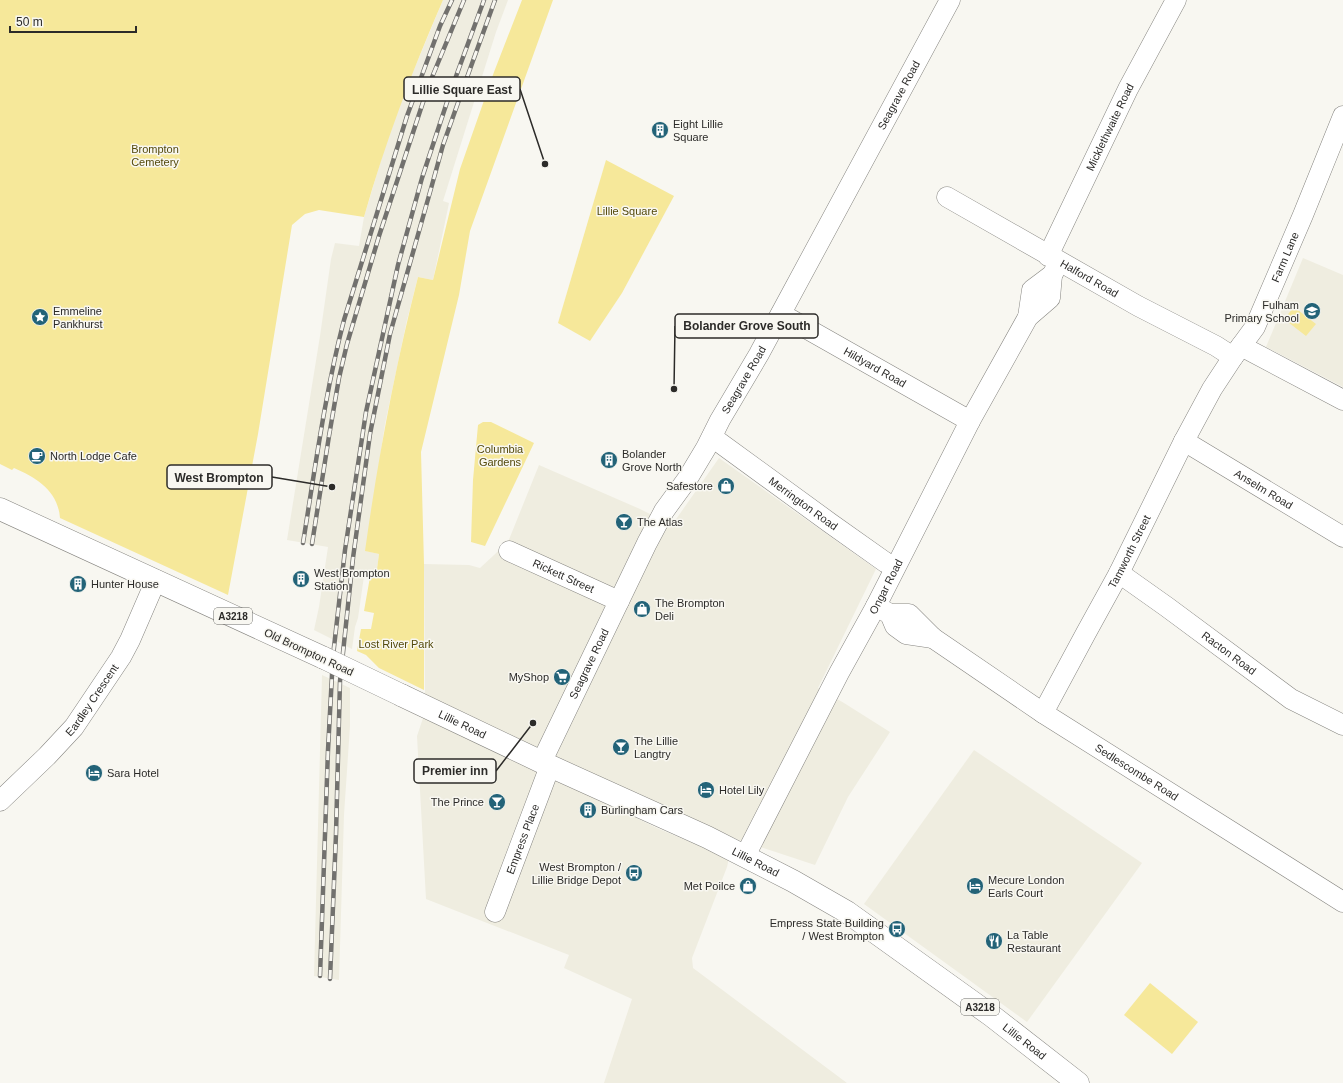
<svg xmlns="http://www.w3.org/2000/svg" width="1343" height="1083" font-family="Helvetica,sans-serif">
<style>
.built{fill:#efede0}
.green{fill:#f6e89a}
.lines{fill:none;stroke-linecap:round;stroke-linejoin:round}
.minor-casing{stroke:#868580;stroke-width:21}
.primary-casing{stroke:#868580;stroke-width:23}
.minor{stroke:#fff;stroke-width:20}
.primary{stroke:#fff;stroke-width:22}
.rail-casing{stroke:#72716e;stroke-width:4.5}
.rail{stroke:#f8f7f1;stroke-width:3;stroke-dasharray:9;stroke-linecap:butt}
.primary-bridge-casing{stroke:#868580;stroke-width:23;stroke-linecap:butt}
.primary-bridge{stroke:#fff;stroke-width:22}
.labels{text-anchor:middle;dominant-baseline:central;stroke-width:3;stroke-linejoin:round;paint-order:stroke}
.shield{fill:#f8f7f1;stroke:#696865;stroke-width:1}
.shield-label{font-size:10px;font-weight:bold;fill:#2c2b29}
.street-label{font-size:11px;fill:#2c2b29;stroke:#f8f7f1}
.poi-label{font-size:11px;fill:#2c2b29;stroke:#f8f7f1;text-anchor:start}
.park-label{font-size:11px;fill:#544a0b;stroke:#f8f7f1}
.leader{fill:none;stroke:#2c2b29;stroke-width:1.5}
.callout-dot{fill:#2c2b29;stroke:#f8f7f1;stroke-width:1.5}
.callout{fill:#f8f7f1;stroke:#2c2b29;stroke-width:1.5}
.callout-label{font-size:12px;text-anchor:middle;font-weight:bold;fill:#2c2b29}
</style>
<rect width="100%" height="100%" fill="#f8f7f1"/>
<g class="built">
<polygon points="443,0 508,0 496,32 443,201 449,203 433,280 418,277 407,320 385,424 366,551 379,554 376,578 364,576 358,618 355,627 352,649 314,630 319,607 328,547 287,540 320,336 331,259 335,243 359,246 364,217 387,140 403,96"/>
<polygon points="1303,258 1343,275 1343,387 1266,347"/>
<polygon points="719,458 876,569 818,688 844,703 890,732 848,797 815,865 739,840 537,749 425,695 424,564 469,565 480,568 508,542 539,465 640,509 672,525"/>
<polygon points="322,675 350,688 350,726 344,815 339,980 314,976"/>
<polygon points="424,715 659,829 729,858 727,867 692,958 693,968 847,1083 604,1083 632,999 564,968 569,955 426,899 417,736"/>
<polygon points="974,750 1142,863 1027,1022 864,904"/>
</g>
<g class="green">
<path d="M0,0H443C412,71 385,143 364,217L319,210L305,214L292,225L258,434L228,595L60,518C58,491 37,478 14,468L12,470L0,464Z"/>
<path d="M522,0H553L470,231L459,295L421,452L424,564V690L379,668L366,655L357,651L361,629H371L374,613L364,611L370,577H376L379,554L365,551C378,458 395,367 418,277L433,280L460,169L494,72Z"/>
<polygon points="606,160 674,196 622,293 590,341 558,323"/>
<polygon points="1294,307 1316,324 1306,336 1284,319"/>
<polygon points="483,422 491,422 534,443 485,546 471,542 473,480 478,425"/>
<polygon points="1150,983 1198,1022 1172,1054 1124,1015"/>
</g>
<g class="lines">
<g class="minor-casing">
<g id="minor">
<path id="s1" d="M947,197L1138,306L1216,346L1233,357"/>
<path id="s2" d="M1048,256L1128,89L1176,0"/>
<path id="s3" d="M781,314L970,421"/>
<polyline points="1028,317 1032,290 1052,275 1056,268"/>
<polyline points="1241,346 1343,400"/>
<path id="s4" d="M712,437L830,523L885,562L895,567"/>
<path id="s5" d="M1184,441L1343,537"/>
<path id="s6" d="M509,551L619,601"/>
<path id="s7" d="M1119,573L1167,607L1291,699L1343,725"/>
<path id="s8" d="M876,606L890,614H909L933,638L1043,713L1343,902"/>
<polyline points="890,614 895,626 906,634 933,638"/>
<path id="s9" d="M1043,713L1086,633L1119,573L1184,441L1212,389L1233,357L1255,327L1303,215L1343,116"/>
<path id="s10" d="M542,761L647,543L664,511L688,478L706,448L720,420L759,354L950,0"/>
<path id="s11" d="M0,801L47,756L74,727L121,657L130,640L156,580"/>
<path id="s12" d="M745,856L839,673L876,606L970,421L1028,317L1050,298L1052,275"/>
<path id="s13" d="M495,912L550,766"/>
</g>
</g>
<g class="primary-casing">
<g id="primary">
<polyline points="0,509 324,658"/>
<path id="s14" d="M401,695L550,766L707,837L793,881L847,912L992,1016L1078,1083"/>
</g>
</g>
<use href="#minor" class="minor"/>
<use href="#primary" class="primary"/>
<g class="rail-casing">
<g id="rail">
<path d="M303,543C315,469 325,393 344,320L407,116L440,26L452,0"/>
<polyline points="312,544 329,436 339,378 347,344 379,236 428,87 464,0"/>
<polyline points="320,976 328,750 333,656 345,550 366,412 398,265 422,178 451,90 484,0"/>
<polyline points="330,979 336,834 340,681 353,558 370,434 390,334 432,185 443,145 465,83 495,0"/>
</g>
</g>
<use href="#rail" class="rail"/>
<g class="primary-bridge-casing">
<polyline id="primary-bridge" points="324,658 401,695"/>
</g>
<use href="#primary-bridge" class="primary-bridge"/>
</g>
<defs>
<g id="building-disc" transform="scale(0.9)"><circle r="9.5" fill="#236378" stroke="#f8f7f1"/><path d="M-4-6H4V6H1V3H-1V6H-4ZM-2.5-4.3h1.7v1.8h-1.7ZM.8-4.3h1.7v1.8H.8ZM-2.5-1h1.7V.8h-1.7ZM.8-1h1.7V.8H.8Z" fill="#fff"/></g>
<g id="school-disc" transform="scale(0.9)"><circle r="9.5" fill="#236378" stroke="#f8f7f1"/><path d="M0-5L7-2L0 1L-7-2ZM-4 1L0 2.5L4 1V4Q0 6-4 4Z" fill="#fff"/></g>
<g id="sight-disc" transform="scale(0.9)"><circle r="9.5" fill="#236378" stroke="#f8f7f1"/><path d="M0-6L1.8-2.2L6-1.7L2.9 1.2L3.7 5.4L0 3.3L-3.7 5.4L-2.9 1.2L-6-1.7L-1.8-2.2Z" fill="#fff"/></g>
<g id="cafe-disc" transform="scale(0.9)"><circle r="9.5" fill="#236378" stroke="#f8f7f1"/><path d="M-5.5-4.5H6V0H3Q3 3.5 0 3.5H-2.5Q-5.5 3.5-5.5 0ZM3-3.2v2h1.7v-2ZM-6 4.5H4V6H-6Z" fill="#fff"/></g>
<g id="shop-disc" transform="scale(0.9)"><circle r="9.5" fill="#236378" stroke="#f8f7f1"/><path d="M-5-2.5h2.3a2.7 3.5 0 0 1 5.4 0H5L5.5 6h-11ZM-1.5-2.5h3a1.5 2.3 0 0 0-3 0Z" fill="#fff"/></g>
<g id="bar-disc" transform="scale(0.9)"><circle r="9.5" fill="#236378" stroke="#f8f7f1"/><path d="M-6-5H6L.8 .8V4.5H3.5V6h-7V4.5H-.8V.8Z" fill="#fff"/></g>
<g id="supermarket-disc" transform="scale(0.9)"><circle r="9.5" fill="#236378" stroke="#f8f7f1"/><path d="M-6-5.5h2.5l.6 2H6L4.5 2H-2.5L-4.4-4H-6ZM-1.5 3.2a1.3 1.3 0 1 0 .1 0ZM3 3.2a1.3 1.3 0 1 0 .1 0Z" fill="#fff"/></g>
<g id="hotel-disc" transform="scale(0.9)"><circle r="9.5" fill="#236378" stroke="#f8f7f1"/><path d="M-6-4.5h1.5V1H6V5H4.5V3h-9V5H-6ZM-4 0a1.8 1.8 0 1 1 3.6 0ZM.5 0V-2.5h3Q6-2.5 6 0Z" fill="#fff"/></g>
<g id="bus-disc" transform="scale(0.9)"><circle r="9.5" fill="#236378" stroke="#f8f7f1"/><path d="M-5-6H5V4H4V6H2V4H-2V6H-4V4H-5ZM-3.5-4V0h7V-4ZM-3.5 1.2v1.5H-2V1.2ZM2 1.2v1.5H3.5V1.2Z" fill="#fff"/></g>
<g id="restaurant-disc" transform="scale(0.9)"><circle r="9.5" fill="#236378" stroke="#f8f7f1"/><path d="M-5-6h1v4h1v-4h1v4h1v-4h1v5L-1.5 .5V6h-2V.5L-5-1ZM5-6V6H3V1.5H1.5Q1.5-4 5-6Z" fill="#fff"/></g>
</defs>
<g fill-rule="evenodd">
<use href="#building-disc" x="660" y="130"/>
<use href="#school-disc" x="1312" y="311"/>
<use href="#sight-disc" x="40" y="317"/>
<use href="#cafe-disc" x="37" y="456"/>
<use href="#building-disc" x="609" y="460"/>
<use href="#shop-disc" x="726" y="486"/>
<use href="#bar-disc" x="624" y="522"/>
<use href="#building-disc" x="301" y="579"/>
<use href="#building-disc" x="78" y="584"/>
<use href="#shop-disc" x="642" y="609"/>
<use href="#supermarket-disc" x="562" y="677"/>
<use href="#bar-disc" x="621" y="747"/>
<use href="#hotel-disc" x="94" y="773"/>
<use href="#hotel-disc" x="706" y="790"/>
<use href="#bar-disc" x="497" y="802"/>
<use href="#building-disc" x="588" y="810"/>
<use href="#bus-disc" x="634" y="873"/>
<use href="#shop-disc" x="748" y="886"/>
<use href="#hotel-disc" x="975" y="886"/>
<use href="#bus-disc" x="897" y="929"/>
<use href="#restaurant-disc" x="994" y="941"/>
</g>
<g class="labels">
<g class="shield">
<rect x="214" y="608" width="38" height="16" rx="3"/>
<rect x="961" y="999" width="38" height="16" rx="3"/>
</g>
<g class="shield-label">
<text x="233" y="616">A3218</text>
<text x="980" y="1007">A3218</text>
</g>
<g class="street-label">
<text stroke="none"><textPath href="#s10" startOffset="756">Seagrave Road</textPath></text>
<text stroke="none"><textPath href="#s2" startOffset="143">Micklethwaite Road</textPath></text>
<text stroke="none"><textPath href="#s9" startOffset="517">Farm Lane</textPath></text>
<text stroke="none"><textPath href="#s1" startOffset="164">Halford Road</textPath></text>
<text stroke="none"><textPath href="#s3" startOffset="108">Hildyard Road</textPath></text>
<text stroke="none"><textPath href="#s10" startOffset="432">Seagrave Road</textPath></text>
<text stroke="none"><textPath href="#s5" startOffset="93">Anselm Road</textPath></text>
<text stroke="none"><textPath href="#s4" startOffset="113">Merrington Road</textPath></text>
<text stroke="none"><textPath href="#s9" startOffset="183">Tamworth Street</textPath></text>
<text stroke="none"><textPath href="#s6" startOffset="60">Rickett Street</textPath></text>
<text stroke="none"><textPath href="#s12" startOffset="304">Ongar Road</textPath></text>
<text transform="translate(309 652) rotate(25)">Old Brompton Road</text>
<text stroke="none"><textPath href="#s7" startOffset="136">Racton Road</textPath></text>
<text stroke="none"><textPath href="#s10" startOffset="108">Seagrave Road</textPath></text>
<text stroke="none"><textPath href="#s11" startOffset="137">Eardley Crescent</textPath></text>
<text stroke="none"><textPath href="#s14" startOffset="68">Lillie Road</textPath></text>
<text stroke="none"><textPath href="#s8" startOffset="313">Sedlescombe Road</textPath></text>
<text stroke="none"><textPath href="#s13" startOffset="78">Empress Place</textPath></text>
<text stroke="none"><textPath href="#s14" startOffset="392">Lillie Road</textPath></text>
<text stroke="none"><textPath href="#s14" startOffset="716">Lillie Road</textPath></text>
</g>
<g class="poi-label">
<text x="673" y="124">Eight Lillie<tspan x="673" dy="13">Square</tspan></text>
<text x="1299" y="305" text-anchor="end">Fulham<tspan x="1299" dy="13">Primary School</tspan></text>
<text x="53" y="311">Emmeline<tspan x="53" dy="13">Pankhurst</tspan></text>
<text x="622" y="454">Bolander<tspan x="622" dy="13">Grove North</tspan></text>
<text x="50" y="456">North Lodge Cafe</text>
<text x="713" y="486" text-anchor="end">Safestore</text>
<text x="637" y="522">The Atlas</text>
<text x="314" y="573">West Brompton<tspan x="314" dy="13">Station</tspan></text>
<text x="91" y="584">Hunter House</text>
<text x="655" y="603">The Brompton<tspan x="655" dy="13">Deli</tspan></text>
<text x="549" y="677" text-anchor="end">MyShop</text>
<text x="634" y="741">The Lillie<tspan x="634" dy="13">Langtry</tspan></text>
<text x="107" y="773">Sara Hotel</text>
<text x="719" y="790">Hotel Lily</text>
<text x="484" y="802" text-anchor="end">The Prince</text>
<text x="601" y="810">Burlingham Cars</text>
<text x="621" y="867" text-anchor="end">West Brompton /<tspan x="621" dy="13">Lillie Bridge Depot</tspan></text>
<text x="988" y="880">Mecure London<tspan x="988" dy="13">Earls Court</tspan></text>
<text x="735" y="886" text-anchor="end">Met Poilce</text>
<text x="884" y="923" text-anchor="end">Empress State Building<tspan x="884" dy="13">/ West Brompton</tspan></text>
<text x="1007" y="935">La Table<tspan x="1007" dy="13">Restaurant</tspan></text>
</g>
<g class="park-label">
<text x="155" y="149">Brompton<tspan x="155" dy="13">Cemetery</tspan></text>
<text x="627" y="211">Lillie Square</text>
<text x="500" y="449">Columbia<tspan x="500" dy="13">Gardens</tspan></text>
<text x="396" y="644">Lost River Park</text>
</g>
</g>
<path class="leader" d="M545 164L520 89M674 389L675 326M332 487L272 477M533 723L496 771"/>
<g class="callout-dot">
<circle cx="545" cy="164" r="4"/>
<circle cx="674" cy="389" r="4"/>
<circle cx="332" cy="487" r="4"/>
<circle cx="533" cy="723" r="4"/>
</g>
<g class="callout">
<rect x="404" y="77" width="116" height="24" rx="4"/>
<rect x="675" y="314" width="143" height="24" rx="4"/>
<rect x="167" y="465" width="105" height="24" rx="4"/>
<rect x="414" y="759" width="82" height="24" rx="4"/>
</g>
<g class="callout-label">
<text x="462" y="94">Lillie Square East</text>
<text x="747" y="330">Bolander Grove South</text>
<text x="219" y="482">West Brompton</text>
<text x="455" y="775">Premier inn</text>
</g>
<path d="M10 26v6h126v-6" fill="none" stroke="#2c2b29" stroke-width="2"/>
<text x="16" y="26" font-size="12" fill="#2c2b29" stroke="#f8f7f1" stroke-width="3" paint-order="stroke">50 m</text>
</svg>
